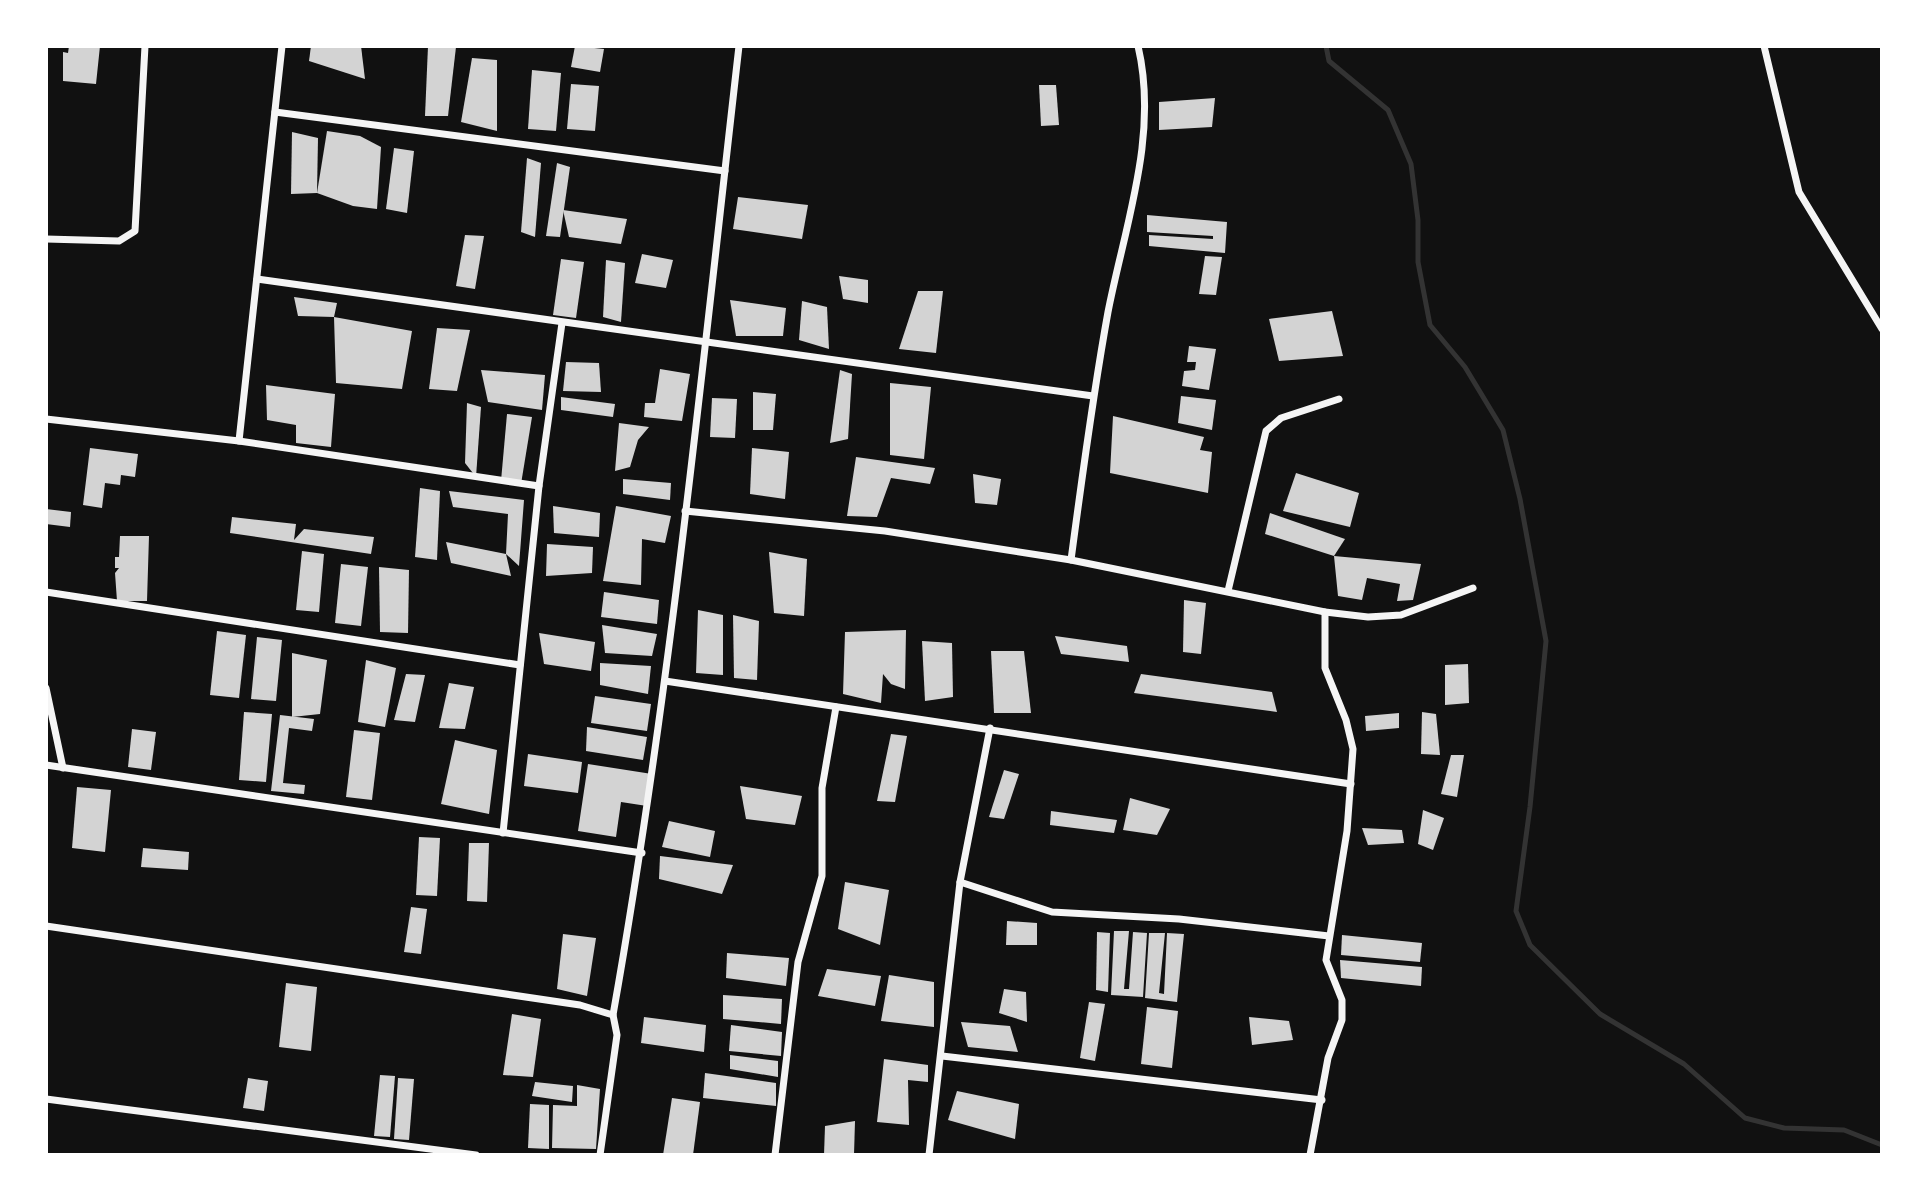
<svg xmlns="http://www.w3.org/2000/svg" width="1928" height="1201" font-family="'PT Sans',sans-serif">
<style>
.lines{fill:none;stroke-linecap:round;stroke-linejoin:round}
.stream{stroke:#333;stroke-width:5}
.building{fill:#d3d3d3}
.minor{stroke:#f5f5f5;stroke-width:7}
</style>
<rect width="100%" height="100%" fill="#111"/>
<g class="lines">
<polyline class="stream" points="1326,46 1329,61 1388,110 1411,164 1418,220 1418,262 1430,325 1465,367 1503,430 1520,499 1546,641 1530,807 1516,911 1530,945 1600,1014 1684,1064 1745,1118 1784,1128 1844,1130 1882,1145"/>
</g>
<g class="building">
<polygon points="69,46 100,46 96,84 63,81 63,52 68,53"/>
<polygon points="311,46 361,46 365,79 309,61"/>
<polygon points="428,46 456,47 448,116 425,116"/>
<polygon points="575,46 604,49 600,72 571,67"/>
<polygon points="472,58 497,60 497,131 461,122"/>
<polygon points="532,70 561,73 556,131 528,129"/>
<polygon points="571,84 599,86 595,131 567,129"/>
<polygon points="1039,85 1056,85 1059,125 1041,126"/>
<polygon points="1215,98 1212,127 1159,130 1159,102"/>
<polygon points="327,131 360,136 381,147 377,209 353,206 317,193"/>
<polygon points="292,132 318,138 317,193 291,194"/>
<polygon points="394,148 414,151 407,213 386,209"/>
<polygon points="527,158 541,163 535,237 521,232"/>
<polygon points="557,163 570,167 560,237 546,236"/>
<polygon points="738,197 808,205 802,239 733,229"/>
<polygon points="563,210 627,219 621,244 569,237"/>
<polygon points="1147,215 1227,222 1225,253 1149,246 1149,235 1213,239 1213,236 1147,232"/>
<polygon points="465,235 484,236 475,289 456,286"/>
<polygon points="642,254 673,260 666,288 635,283"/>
<polygon points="1205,256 1222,257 1216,295 1199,294"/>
<polygon points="561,259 584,262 576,318 553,315"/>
<polygon points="606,260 625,263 621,322 603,317"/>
<polygon points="839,276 868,280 868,303 843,299"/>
<polygon points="918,291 943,291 936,353 899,349"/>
<polygon points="294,297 337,303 334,317 412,331 402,389 336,383 334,317 298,316"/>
<polygon points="730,300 786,308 783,336 736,336"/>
<polygon points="802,301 827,307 829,349 799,340"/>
<polygon points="1332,311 1343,356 1279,361 1269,319"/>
<polygon points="437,328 470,330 457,391 429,389"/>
<polygon points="1189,346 1216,349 1209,390 1182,386 1184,371 1195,370 1196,362 1187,362"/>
<polygon points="566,362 599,363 601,392 563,391"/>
<polygon points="660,369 690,374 682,421 644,417 645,403 655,403"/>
<polygon points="481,370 545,375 542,410 488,402"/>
<polygon points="840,370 852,374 848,439 830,443"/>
<polygon points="890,383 931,387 924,459 890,455"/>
<polygon points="266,385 335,394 331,447 296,443 296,425 267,420"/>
<polygon points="753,392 776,394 773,430 753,430"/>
<polygon points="1181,396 1216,400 1212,430 1178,423"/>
<polygon points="561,397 615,404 613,417 561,410"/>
<polygon points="712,398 737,399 735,438 710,437"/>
<polygon points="467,403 481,407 476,477 465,463"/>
<polygon points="507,414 532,417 521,484 501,481"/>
<polygon points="1113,416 1204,437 1200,450 1212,452 1208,493 1110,473"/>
<polygon points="619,423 649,427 638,440 630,467 615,471"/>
<polygon points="90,448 138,454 135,477 121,475 120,485 105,483 102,508 83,505"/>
<polygon points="752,448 789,452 785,499 750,494"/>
<polygon points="856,457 935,468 930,484 891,478 877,517 847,516"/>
<polygon points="1296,473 1359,493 1350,527 1283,511"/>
<polygon points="973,474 1001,479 997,505 975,503"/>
<polygon points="623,479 671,483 670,500 623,494"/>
<polygon points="420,488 440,491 437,560 415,557"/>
<polygon points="449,491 524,500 519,566 506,554 511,576 451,563 446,542 506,554 508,514 453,507"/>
<polygon points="553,506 600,513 599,537 554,533"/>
<polygon points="616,506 671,516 665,543 642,539 641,585 603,581"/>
<polygon points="46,509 71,512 70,527 46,524"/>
<polygon points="1270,513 1345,539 1334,556 1265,534"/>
<polygon points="232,517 296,524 294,540 304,529 374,537 371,554 230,533"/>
<polygon points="120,536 149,536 147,601 117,601 115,573 119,568 115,568 115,557 119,557"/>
<polygon points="547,544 593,547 592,573 546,576"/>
<polygon points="302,551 324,554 319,612 296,610"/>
<polygon points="769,552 807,559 804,616 774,613"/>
<polygon points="1334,556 1421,564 1413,600 1397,601 1400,584 1367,578 1362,600 1338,596"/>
<polygon points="341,564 368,567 361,626 335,623"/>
<polygon points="379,567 409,570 408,633 380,632"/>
<polygon points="604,592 659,600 657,624 601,617"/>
<polygon points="1184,600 1206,603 1201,654 1183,652"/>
<polygon points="698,610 723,615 723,675 696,673"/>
<polygon points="733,615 759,621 757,680 734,678"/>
<polygon points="602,625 657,634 652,656 605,653"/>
<polygon points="906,630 905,689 891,684 883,674 881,703 843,694 845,632"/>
<polygon points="217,631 246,635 239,698 210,695"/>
<polygon points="539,633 595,642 591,671 544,664"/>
<polygon points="1055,636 1127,646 1129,662 1061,654"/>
<polygon points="257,637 282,640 276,701 251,699"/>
<polygon points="922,641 952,643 953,697 925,701"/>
<polygon points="991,651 1024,651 1031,713 994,713"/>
<polygon points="292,653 327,660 320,714 292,717"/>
<polygon points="366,660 396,668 385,727 358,722"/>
<polygon points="600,663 651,666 648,694 600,685"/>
<polygon points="1468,664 1469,703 1445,705 1445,665"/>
<polygon points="406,674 425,675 415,722 394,720"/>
<polygon points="1141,674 1272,692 1277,712 1134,693"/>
<polygon points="449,683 474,687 465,729 439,728"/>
<polygon points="595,696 651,704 647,731 591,723"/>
<polygon points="244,712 272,714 266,782 239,780"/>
<polygon points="1422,712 1436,714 1440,755 1421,754"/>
<polygon points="1399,713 1399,728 1366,731 1365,716"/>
<polygon points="280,715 314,719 312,731 289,728 283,783 305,785 304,794 271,791"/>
<polygon points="587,727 647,737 643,760 586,751"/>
<polygon points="132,729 156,732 151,770 128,767"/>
<polygon points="354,730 380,733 372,800 346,797"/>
<polygon points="891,734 907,736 895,802 877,801"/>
<polygon points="455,740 497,750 489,814 441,804"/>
<polygon points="528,754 582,762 578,793 524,786"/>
<polygon points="1451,755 1464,755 1457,797 1441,794"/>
<polygon points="588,764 652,774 647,806 621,802 616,837 578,831"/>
<polygon points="1004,770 1019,774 1004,819 989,817"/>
<polygon points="740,786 802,796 795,825 746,819"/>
<polygon points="77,787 111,790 105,852 72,848"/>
<polygon points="1130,798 1170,809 1157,835 1123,830"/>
<polygon points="1423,810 1444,818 1433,850 1418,844"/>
<polygon points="1051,811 1117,820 1114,833 1050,825"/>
<polygon points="669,821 715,831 710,857 662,847"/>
<polygon points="1362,828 1402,830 1404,843 1368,845"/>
<polygon points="419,837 440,838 437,896 416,895"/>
<polygon points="469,843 489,843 487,902 467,901"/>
<polygon points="143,848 189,852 188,870 141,867"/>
<polygon points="660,856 733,865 722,894 659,879"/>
<polygon points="845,882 889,890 880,945 838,929"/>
<polygon points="411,907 427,909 421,954 404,952"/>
<polygon points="1007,921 1037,923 1037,945 1006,945"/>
<polygon points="1114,931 1129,931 1124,989 1129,989 1133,932 1147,933 1143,997 1111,995"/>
<polygon points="1097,932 1110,933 1108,992 1096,990"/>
<polygon points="1149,933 1165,933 1159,993 1164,994 1167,933 1184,934 1177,1002 1145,998"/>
<polygon points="563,934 596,938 587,996 557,989"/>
<polygon points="1342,935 1422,943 1420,962 1341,955"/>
<polygon points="727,953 789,958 786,986 726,978"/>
<polygon points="1340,960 1422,967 1421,986 1341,978"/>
<polygon points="827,969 881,976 875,1006 818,996"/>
<polygon points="889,975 934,982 934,1027 881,1021"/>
<polygon points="286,983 317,987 311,1051 279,1047"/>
<polygon points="1004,989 1026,992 1027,1022 999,1013"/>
<polygon points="723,995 782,999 781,1024 723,1019"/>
<polygon points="1089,1002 1105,1004 1095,1061 1080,1058"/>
<polygon points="1147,1007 1178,1011 1172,1068 1141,1064"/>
<polygon points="512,1014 541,1019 533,1077 503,1075"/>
<polygon points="644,1017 706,1025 704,1052 641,1043"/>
<polygon points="1249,1017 1289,1021 1293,1040 1252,1045"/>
<polygon points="961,1022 1010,1026 1018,1052 968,1047"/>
<polygon points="731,1025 782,1032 781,1056 729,1051"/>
<polygon points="730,1055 778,1061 778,1077 730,1069"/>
<polygon points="884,1059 928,1065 928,1082 908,1080 909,1125 877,1122"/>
<polygon points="705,1073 776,1083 776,1106 703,1098"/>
<polygon points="380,1075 395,1076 390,1137 374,1136"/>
<polygon points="248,1078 268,1081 264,1111 243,1108"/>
<polygon points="398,1078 414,1079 409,1140 394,1139"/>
<polygon points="535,1082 573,1086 572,1102 532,1096"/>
<polygon points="577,1085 600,1089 596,1149 552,1148 553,1105 577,1106"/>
<polygon points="957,1091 1019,1104 1015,1139 948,1120"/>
<polygon points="672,1098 700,1102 693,1155 663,1155"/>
<polygon points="530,1104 549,1105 549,1149 528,1148"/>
<polygon points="855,1121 854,1155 824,1155 825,1126"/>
</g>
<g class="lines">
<g class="minor">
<polyline points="1764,46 1799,192 1882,329"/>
<polyline points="275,112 725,171"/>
<polyline points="46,239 119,241 135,231 145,46"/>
<polyline points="257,279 1093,396"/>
<polyline points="46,419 239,441 539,486"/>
<polyline points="239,441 282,46"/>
<polyline points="685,511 885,531 1071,560 1325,612 1368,617 1401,615 1473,588"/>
<path d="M1071,560C1082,477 1093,394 1108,312C1125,225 1159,135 1138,46"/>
<polyline points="1228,591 1266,431 1281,418 1339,399"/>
<polyline points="46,592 520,665"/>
<polyline points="665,681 1351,784"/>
<polyline points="46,688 63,768"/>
<polyline points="46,765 642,853"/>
<polyline points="503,833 539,486 562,323"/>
<polyline points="960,882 1052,912 1179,919 1329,936"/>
<polyline points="46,926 580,1005 613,1015 617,1035 600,1155"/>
<path d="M613,1015C670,694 702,369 739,46"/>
<polyline points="942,1056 1322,1100"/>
<polyline points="46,1099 476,1155"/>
<polyline points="775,1155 798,962 822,876 822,788 836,707"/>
<polyline points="929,1155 960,882 990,728"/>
<polyline points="1310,1155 1328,1058 1342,1020 1342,1000 1326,960 1347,831 1353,749 1346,720 1325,668 1325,612"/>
</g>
</g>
<rect width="1928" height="1201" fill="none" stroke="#ffffff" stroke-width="96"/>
</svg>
